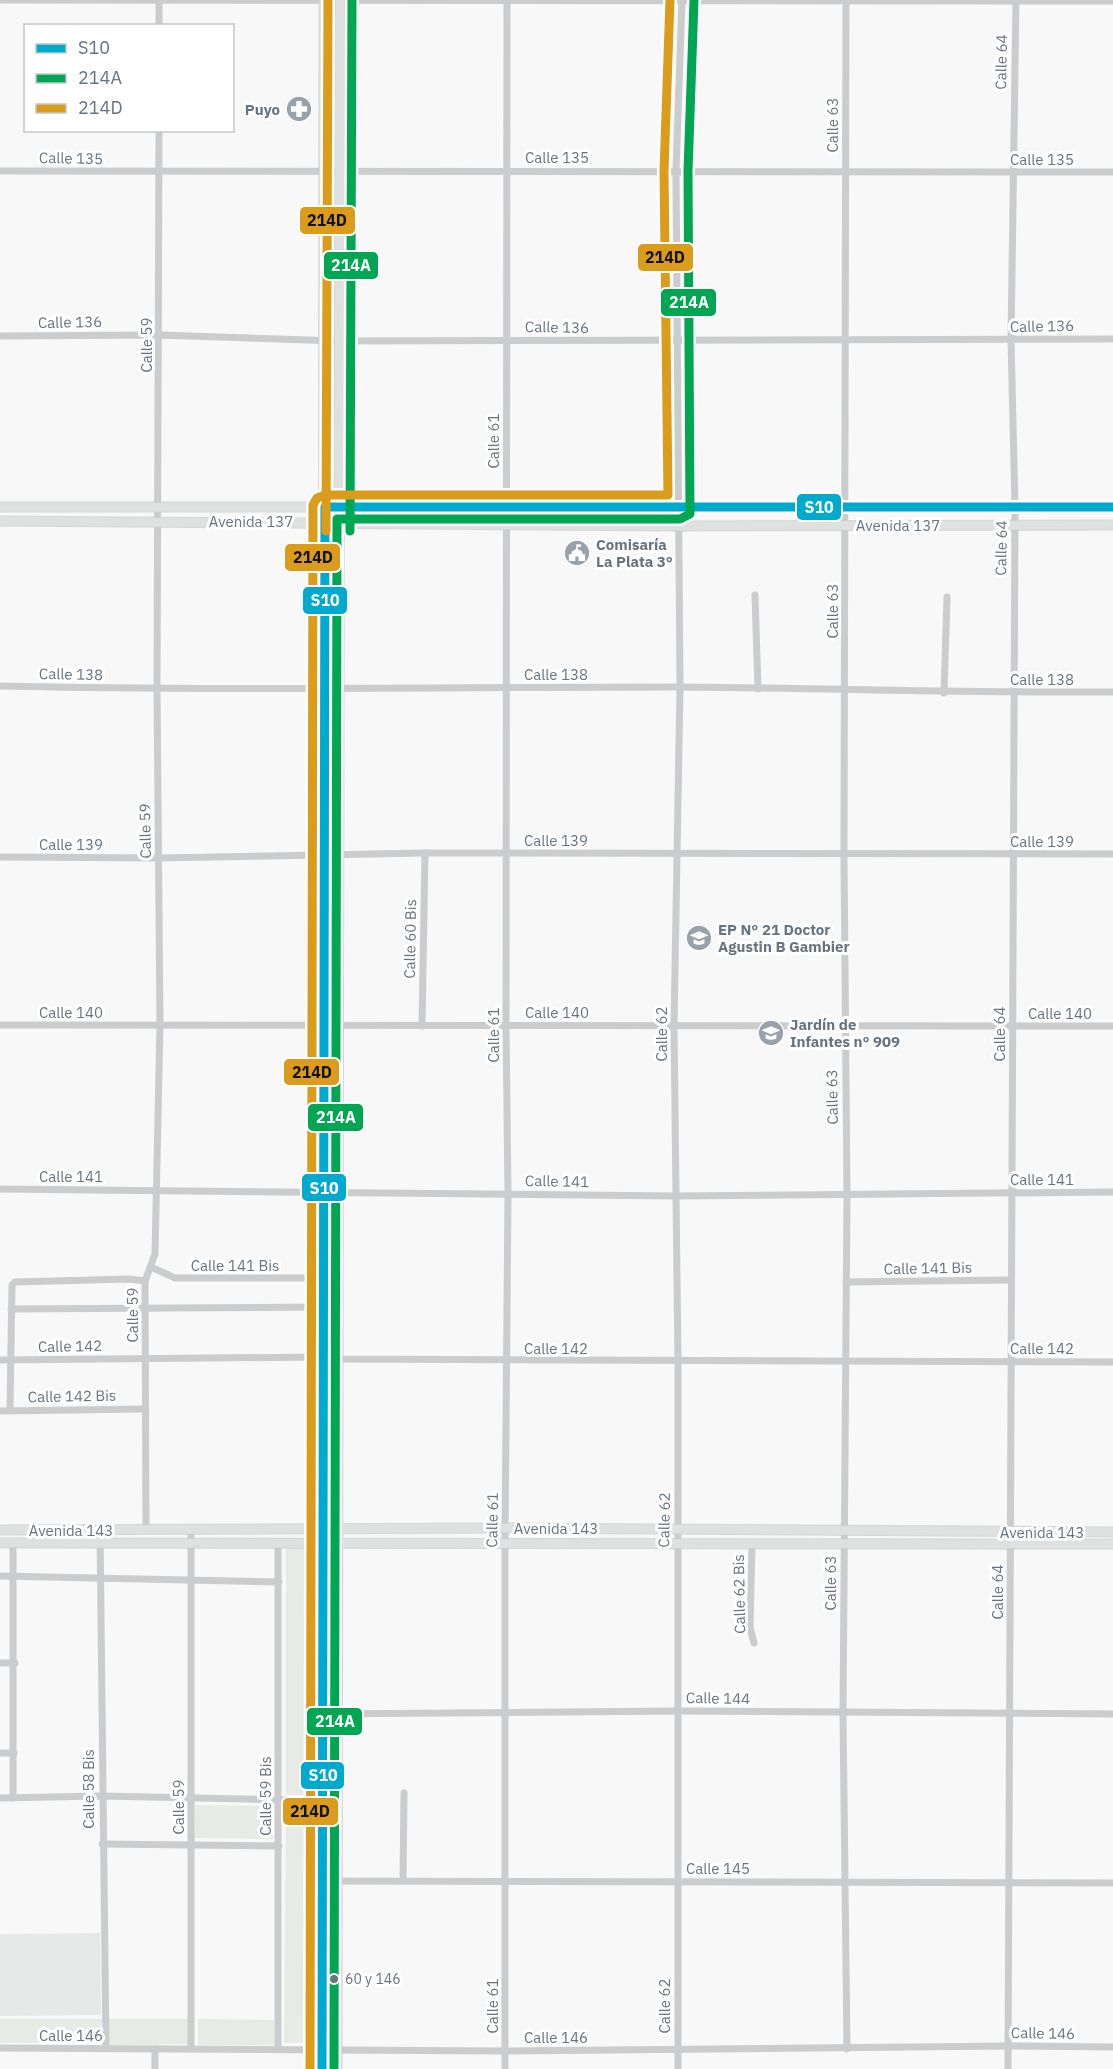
<svg xmlns="http://www.w3.org/2000/svg" width="1113" height="2069" font-family="'IBM Plex Sans',sans-serif">
<style>
.built{fill:#e7e8e8}
.green{fill:#e7eae5}
.lines{fill:none;stroke-linecap:round;stroke-linejoin:round}
.secondary-casing{stroke:#d5d6d7;stroke-width:11}
.street{stroke:#cbcccd;stroke-width:7}
.secondary{stroke:#dfe0e0;stroke-width:9}
.bus-1-casing{stroke:#fff;stroke-width:14}
.bus-2-casing{stroke:#fff;stroke-width:14}
.bus-3-casing{stroke:#fff;stroke-width:14}
.bus-1{stroke:#00a9ce;stroke-width:9}
.bus-2{stroke:#00a651;stroke-width:9}
.bus-3{stroke:#da9c1a;stroke-width:9}
.bus-dot{fill:#667480;stroke:#fff;stroke-width:2}
.labels{text-anchor:middle;dominant-baseline:central;stroke-width:6;stroke-linejoin:round;paint-order:stroke}
.bus-label{font-size:14px;fill:#667480;stroke:#fff;text-anchor:start}
.street-label{font-size:15px;fill:#667480;stroke:#fff}
.poi-label{font-size:15px;font-weight:bold;fill:#667480;stroke:#fff;text-anchor:start}
.line-badge{stroke:#fff;stroke-width:2}
.badge-label{font-size:16px;text-anchor:middle;font-weight:bold;fill:#fff}
.pale-badge-label{font-size:16px;text-anchor:middle;font-weight:bold;fill:#111}
</style>
<rect width="100%" height="100%" fill="#f8f8f8"/>
<polygon class="built" points="100,1933 101,2015 0,2016 0,1934"/>
<g class="green">
<polygon points="286,1545 323,1545 322,1795 286,1795"/>
<polygon points="195,1805 273,1806 273,1839 194,1838"/>
<polygon points="311,1808 307,2043 284,2043 286,1809"/>
<polygon points="0,2019 102,2019 101,2043 0,2043"/>
<polygon points="109,2019 190,2019 190,2044 109,2045"/>
<polygon points="198,2019 274,2020 274,2045 198,2045"/>
</g>
<g class="lines">
<g class="secondary-casing">
<g id="secondary">
<polyline points="0,507 1113,507"/>
<polyline points="0,521 680,526 1113,525"/>
<polyline points="0,1530 505,1528 1113,1532"/>
<polyline points="0,1543 1113,1544"/>
<polyline points="322,2069 324,0"/>
<polyline points="337,2069 340,0"/>
</g>
</g>
<g class="street">
<polyline points="0,0 1113,1"/>
<polyline points="846,0 844,856 847,1196 843,1714 847,2049"/>
<polyline points="159,26 159,0"/>
<polyline points="0,171 1113,172"/>
<polyline points="0,336 160,335 340,341 1113,339"/>
<polyline points="755,595 758,689"/>
<path d="M0,686C226,691 451,687 677,687C822,688 967,693 1113,692"/>
<polyline points="944,693 947,597"/>
<polyline points="0,857 158,858 425,853 1113,854"/>
<polyline points="0,1025 1113,1026"/>
<polyline points="422,1026 425,853"/>
<polyline points="0,1189 676,1196 1113,1192"/>
<polyline points="151,1267 175,1278 322,1278"/>
<polyline points="846,1282 1009,1280"/>
<polyline points="11,1309 322,1307"/>
<polyline points="0,1360 322,1357 336,1359 1113,1362"/>
<polyline points="10,1410 12,1285 15,1282 129,1279 145,1281"/>
<polyline points="0,1411 144,1409"/>
<polyline points="191,1529 191,2048"/>
<polyline points="100,1530 106,2048"/>
<polyline points="146,1530 145,1281 155,1254 160,1025 157,690 159,130"/>
<polyline points="278,1543 278,2049"/>
<polyline points="13,1544 13,1798"/>
<polyline points="752,1544 750,1628 754,1643"/>
<polyline points="0,1576 279,1582"/>
<polyline points="0,1663 15,1663"/>
<polyline points="323,1714 678,1711 1113,1714"/>
<polyline points="0,1753 14,1753"/>
<polyline points="0,1798 102,1796 337,1801"/>
<polyline points="102,1844 279,1846"/>
<polyline points="403,1880 404,1793"/>
<polyline points="323,1881 1113,1883"/>
<polyline points="0,2048 505,2051 1008,2046 1113,2047"/>
<polyline points="155,2069 155,2049"/>
<polyline points="505,2069 505,1542 508,1194 506,1026 507,0"/>
<polyline points="678,2069 678,1362 674,1026 680,687 676,171 682,0"/>
<polyline points="1008,2069 1015,507 1011,340 1016,0"/>
</g>
<use href="#secondary" class="secondary"/>
<g class="bus-1-casing">
<polyline id="bus-1" points="322,2069 325,507 1113,507"/>
</g>
<g class="bus-2-casing">
<g id="bus-2">
<polyline points="350,531 352,0"/>
<polyline points="334,2069 337,519 680,519 690,514 688,171 694,0"/>
</g>
</g>
<g class="bus-3-casing">
<g id="bus-3">
<polyline points="326,531 328,0"/>
<polyline points="310,2069 313,505 317,498 325,495 668,495 664,171 670,0"/>
</g>
</g>
<use href="#bus-1" class="bus-1"/>
<use href="#bus-2" class="bus-2"/>
<use href="#bus-3" class="bus-3"/>
</g>
<defs>
<g id="pharmacy-disc" transform="scale(1.35)"><circle r="9.5" fill="#99a2aa" stroke="#fff"/><path d="M-2-6h4v4h4v4h-4v4h-4v-4h-4v-4h4Z" fill="#fff"/></g>
<g id="civic-disc" transform="scale(1.35)"><circle r="9.5" fill="#99a2aa" stroke="#fff"/><path d="M-.6-6.5H3V-4.5H.6V-3L4-1V1h2V6H-6V1h2V-1L-.6-3ZM-1.2 2.5V6h2.4V2.5Z" fill="#fff"/></g>
<g id="school-disc" transform="scale(1.35)"><circle r="9.5" fill="#99a2aa" stroke="#fff"/><path d="M0-5L7-2L0 1L-7-2ZM-4 1L0 2.5L4 1V4Q0 6-4 4Z" fill="#fff"/></g>
</defs>
<g fill-rule="evenodd">
<use href="#pharmacy-disc" x="299" y="109"/>
<use href="#civic-disc" x="577" y="553"/>
<use href="#school-disc" x="699" y="938"/>
<use href="#school-disc" x="771" y="1033"/>
</g>
<circle class="bus-dot" cx="334" cy="1979" r="5"/>
<g class="labels">
<g class="bus-label">
<text x="345" y="1979">60 y 146</text>
</g>
<g class="street-label">
<text transform="translate(1001 62) rotate(-89)">Calle 64</text>
<text transform="translate(832 125) rotate(-90)">Calle 63</text>
<text x="557" y="157">Calle 135</text>
<text transform="translate(71 158) rotate(1)">Calle 135</text>
<text x="1042" y="159">Calle 135</text>
<text transform="translate(70 322) rotate(-1)">Calle 136</text>
<text transform="translate(1042 326) rotate(-1)">Calle 136</text>
<text transform="translate(557 327) rotate(1)">Calle 136</text>
<text transform="translate(146 345) rotate(-90)">Calle 59</text>
<text transform="translate(493 441) rotate(-90)">Calle 61</text>
<text x="251" y="521">Avenida 137</text>
<text x="898" y="525">Avenida 137</text>
<text transform="translate(1001 548) rotate(-89)">Calle 64</text>
<text transform="translate(832 611) rotate(-90)">Calle 63</text>
<text transform="translate(71 674) rotate(1)">Calle 138</text>
<text x="556" y="674">Calle 138</text>
<text x="1042" y="679">Calle 138</text>
<text transform="translate(145 831) rotate(-91)">Calle 59</text>
<text x="556" y="840">Calle 139</text>
<text x="1042" y="841">Calle 139</text>
<text x="71" y="844">Calle 139</text>
<text transform="translate(410 939) rotate(-89)">Calle 60 Bis</text>
<text x="71" y="1012">Calle 140</text>
<text x="557" y="1012">Calle 140</text>
<text x="1060" y="1013">Calle 140</text>
<text transform="translate(661 1034) rotate(-90)">Calle 62</text>
<text transform="translate(999 1034) rotate(-90)">Calle 64</text>
<text transform="translate(493 1035) rotate(-90)">Calle 61</text>
<text transform="translate(832 1097) rotate(-91)">Calle 63</text>
<text x="71" y="1176">Calle 141</text>
<text x="1042" y="1179">Calle 141</text>
<text transform="translate(557 1181) rotate(1)">Calle 141</text>
<text x="235" y="1265">Calle 141 Bis</text>
<text transform="translate(928 1268) rotate(-1)">Calle 141 Bis</text>
<text transform="translate(132 1315) rotate(-90)">Calle 59</text>
<text transform="translate(70 1346) rotate(-1)">Calle 142</text>
<text x="556" y="1348">Calle 142</text>
<text x="1042" y="1348">Calle 142</text>
<text transform="translate(72 1396) rotate(-1)">Calle 142 Bis</text>
<text transform="translate(492 1520) rotate(-89)">Calle 61</text>
<text transform="translate(664 1520) rotate(-89)">Calle 62</text>
<text x="556" y="1528">Avenida 143</text>
<text x="71" y="1530">Avenida 143</text>
<text x="1042" y="1532">Avenida 143</text>
<text transform="translate(830 1583) rotate(-90)">Calle 63</text>
<text transform="translate(997 1592) rotate(-90)">Calle 64</text>
<text transform="translate(739 1594) rotate(-91)">Calle 62 Bis</text>
<text transform="translate(718 1698) rotate(1)">Calle 144</text>
<text transform="translate(88 1789) rotate(-90)">Calle 58 Bis</text>
<text transform="translate(265 1796) rotate(-90)">Calle 59 Bis</text>
<text transform="translate(178 1807) rotate(-90)">Calle 59</text>
<text x="718" y="1868">Calle 145</text>
<text transform="translate(492 2006) rotate(-90)">Calle 61</text>
<text transform="translate(664 2006) rotate(-90)">Calle 62</text>
<text transform="translate(1043 2033) rotate(1)">Calle 146</text>
<text x="71" y="2035">Calle 146</text>
<text x="556" y="2037">Calle 146</text>
</g>
<g class="poi-label">
<text x="280" y="109" text-anchor="end">Puyo</text>
<text x="596" y="544">Comisaría<tspan x="596" dy="17">La Plata 3°</tspan></text>
<text x="718" y="929">EP N° 21 Doctor<tspan x="718" dy="17">Agustin B Gambier</tspan></text>
<text x="790" y="1024">Jardín de<tspan x="790" dy="17">Infantes n° 909</tspan></text>
</g>
</g>
<g class="line-badge">
<rect x="299" y="206" width="57" height="29" rx="6" fill="#da9c1a"/>
<rect x="637" y="243" width="57" height="29" rx="6" fill="#da9c1a"/>
<rect x="323" y="251" width="56" height="29" rx="6" fill="#00a651"/>
<rect x="660" y="288" width="57" height="29" rx="6" fill="#00a651"/>
<rect x="796" y="493" width="46" height="28" rx="6" fill="#00a9ce"/>
<rect x="284" y="543" width="57" height="29" rx="6" fill="#da9c1a"/>
<rect x="302" y="586" width="46" height="29" rx="6" fill="#00a9ce"/>
<rect x="283" y="1058" width="57" height="28" rx="6" fill="#da9c1a"/>
<rect x="307" y="1103" width="57" height="29" rx="6" fill="#00a651"/>
<rect x="301" y="1173" width="46" height="29" rx="6" fill="#00a9ce"/>
<rect x="306" y="1707" width="57" height="29" rx="6" fill="#00a651"/>
<rect x="300" y="1761" width="45" height="29" rx="6" fill="#00a9ce"/>
<rect x="282" y="1797" width="57" height="29" rx="6" fill="#da9c1a"/>
</g>
<g class="badge-label">
<text x="351" y="271">214A</text>
<text x="689" y="308">214A</text>
<text x="819" y="513">S10</text>
<text x="325" y="606">S10</text>
<text x="336" y="1123">214A</text>
<text x="324" y="1194">S10</text>
<text x="335" y="1727">214A</text>
<text x="323" y="1781">S10</text>
</g>
<g class="pale-badge-label">
<text x="327" y="226">214D</text>
<text x="665" y="263">214D</text>
<text x="313" y="563">214D</text>
<text x="312" y="1078">214D</text>
<text x="310" y="1817">214D</text>
</g>
<rect x="24" y="24" width="210" height="108" fill="#ffffff" stroke="#c2c7cc" stroke-width="1.5"/>
<rect x="36" y="44" width="30" height="9" fill="#00a9ce" stroke="#c2c7cc" stroke-width="1.5"/>
<text x="78" y="54" font-size="18" fill="#667480">S10</text>
<rect x="36" y="74" width="30" height="9" fill="#00a651" stroke="#c2c7cc" stroke-width="1.5"/>
<text x="78" y="84" font-size="18" fill="#667480">214A</text>
<rect x="36" y="104" width="30" height="9" fill="#da9c1a" stroke="#c2c7cc" stroke-width="1.5"/>
<text x="78" y="114" font-size="18" fill="#667480">214D</text>
</svg>
